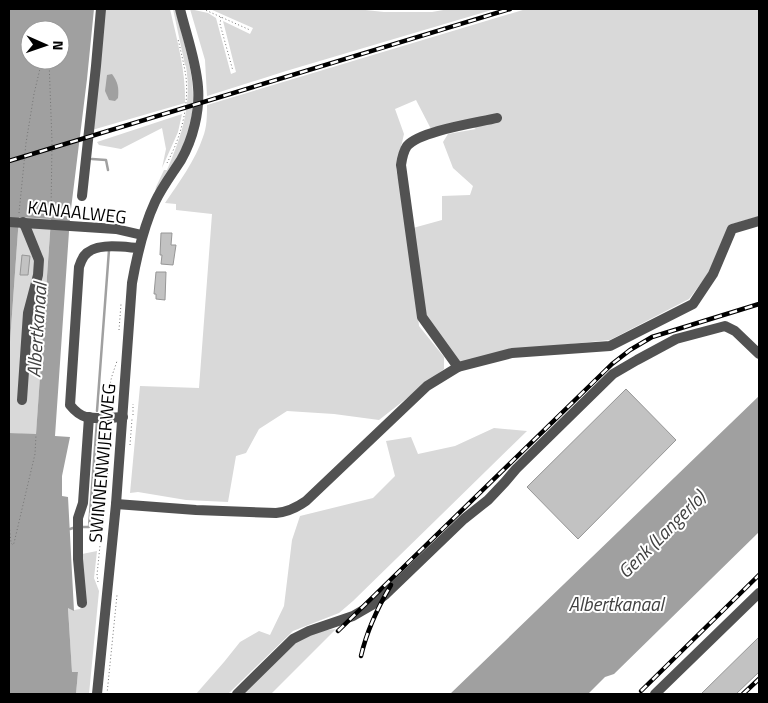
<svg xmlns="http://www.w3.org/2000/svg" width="768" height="703" font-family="'Titillium Web',sans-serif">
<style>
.green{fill:#d9d9d9}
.water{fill:#a0a0a0;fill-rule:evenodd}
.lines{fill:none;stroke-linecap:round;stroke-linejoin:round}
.stream{stroke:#a0a0a0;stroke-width:2.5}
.building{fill:#c2c2c2;stroke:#969696}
.path{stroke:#747474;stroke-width:1;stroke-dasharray:1 2.5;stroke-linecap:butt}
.minor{stroke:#525252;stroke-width:10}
.rail-casing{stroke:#000;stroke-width:4.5}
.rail{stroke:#fff;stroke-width:2.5;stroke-dasharray:8;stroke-linecap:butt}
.labels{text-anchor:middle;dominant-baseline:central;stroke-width:4;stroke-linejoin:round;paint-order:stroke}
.street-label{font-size:18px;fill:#000;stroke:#fff}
.water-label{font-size:19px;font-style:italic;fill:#414141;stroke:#fff}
</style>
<rect width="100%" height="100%" fill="#fff"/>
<g class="green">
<path d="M103,9H170C177,40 186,71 185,103L92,130Z"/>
<path d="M173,9H175C188,56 205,103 181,150C173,166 163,181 154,196L156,187L164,170H167C182,135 192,105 186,66L185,65Z"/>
<polygon points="190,9 208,13 216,18 231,74 236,72 223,21 250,34 253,28 210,9 356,9 384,12 432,12 449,9 495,9 286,71 207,96 205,60"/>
<path d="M526,9H759V216L729,225L708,274L689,299L610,340L512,350L459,363L424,316L413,228L442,220V196L470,195L473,186L453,168L443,142L448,134L476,129L465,122L431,129L416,100L395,109L404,134L396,169L400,187L414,277L419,326L444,357V369L379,420L334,414L287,411L259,429L246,453L236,456L228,502L186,500L138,492L130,493L140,386L199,388L212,214L176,210V204L165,203C178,184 196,159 203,137C207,127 207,116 207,105Z"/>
<polygon points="182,114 178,132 162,168 166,149 162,128 121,149 99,145 97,142"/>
<polygon points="19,217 51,218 36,435 9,433 9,356"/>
<polygon points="494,428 527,431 353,601 339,613 293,631 228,694 196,694 224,662 240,642 259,631 270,635 284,606 292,540 300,516 373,498 395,476 386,441 411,437 418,454 455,446"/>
<polygon points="97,551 94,578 99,591 89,694 76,694 78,672 72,673 68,607 74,610 80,609 86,600 82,554"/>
<polygon points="336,629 271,694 243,694 295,642 318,631"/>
</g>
<g class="water">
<path d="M9,9H94L87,79L70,217L55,436L70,437L62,476V496L68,497L74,611L68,608L72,672H78L76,694H9V433L36,434L51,219L19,217L9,356ZM30,30H60V60H30Z"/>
<path d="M112,74C118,82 119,88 118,98L115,101L109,100L105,91L107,75Z"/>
<polygon points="759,396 759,532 614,674 605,677 588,694 450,694"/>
</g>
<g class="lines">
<g class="stream">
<polyline points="92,159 106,160 108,170"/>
<polyline points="111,219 112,210"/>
<polyline points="97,411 109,250"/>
<polyline points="83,527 89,527 97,421"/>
<polyline points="70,529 73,528"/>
</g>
</g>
<g class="building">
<polygon points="161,233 172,233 171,245 176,245 173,265 161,264 162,255 160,255"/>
<polygon points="22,255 30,256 28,275 20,275"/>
<polygon points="156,272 166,272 165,300 156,299 156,294 154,294"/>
<polygon points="626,389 676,440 578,539 527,487"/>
<polygon points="759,637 759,672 736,694 701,694"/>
</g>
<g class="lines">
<g class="path">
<polyline points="203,9 250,30"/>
<polyline points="221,17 220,24 233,71"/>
<polyline points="49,60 52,142 51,214"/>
<path d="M167,163C181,137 189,107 186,77C184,64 181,52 178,39"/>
<polyline points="19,213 26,143 34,94 42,60"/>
<polyline points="119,330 121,304"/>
<path d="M113,400C107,384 112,377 117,361"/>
<polyline points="133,415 133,404"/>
<polyline points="130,445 132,419"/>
<polyline points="9,523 11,543 13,545 14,543 35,454 36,435"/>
<polyline points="98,582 97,575 112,427"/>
<polyline points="107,694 117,595"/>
</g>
<g class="minor">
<polyline points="82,196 96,66 101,9"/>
<polyline points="9,222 116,229 142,235"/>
<path d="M458,367L422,317L401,165C402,158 403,152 407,146C420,131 476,123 497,118"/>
<polyline points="22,400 28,313 38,275 39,260 26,228 23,222"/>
<path d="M123,417C112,418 97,419 86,417C79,415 74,410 70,405L79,267C80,264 82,259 84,256C94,242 123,247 138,248"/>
<path d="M116,504L196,510L276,513C288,512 296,508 306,501L427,386L458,367L512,353L610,346L693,304L713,274L732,229L759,221"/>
<polyline points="82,603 78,559 78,518 83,503 89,417"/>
<path d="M97,694L116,504L132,283C137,255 143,228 155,202C162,187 172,174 181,160C193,139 200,111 198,87C196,60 186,34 180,9"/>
<polyline points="237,694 293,639 309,631 353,616 372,605 386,594 464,519 488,500 505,482 516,469 613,374 637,360 676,339 725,326 735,331 759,354"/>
<polyline points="655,694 759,593"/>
</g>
<g class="rail-casing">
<g id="rail">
<polyline points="9,161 510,9"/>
<polyline points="338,631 612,364 630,350 652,337 759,304"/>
<path d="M361,656C367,630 378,607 391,585"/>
<polyline points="641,691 759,575"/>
<polyline points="743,694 759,679"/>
</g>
</g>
<use href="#rail" class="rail"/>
</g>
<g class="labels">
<g class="street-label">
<text transform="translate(77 212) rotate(6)">KANAALWEG</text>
<text transform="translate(102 463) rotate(-85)">SWINNENWIJERWEG</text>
</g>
<g class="water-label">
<text transform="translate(36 330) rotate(-86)">Albertkanaal</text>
<text transform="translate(661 534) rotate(-45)">Genk (Langerlo)</text>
<text x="616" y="603">Albertkanaal</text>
</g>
</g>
<rect width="768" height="703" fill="none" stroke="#000000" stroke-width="20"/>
<g transform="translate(45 45) rotate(92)"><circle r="24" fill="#ffffff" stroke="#999999"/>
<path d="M0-4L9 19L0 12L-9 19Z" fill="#000000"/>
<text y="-8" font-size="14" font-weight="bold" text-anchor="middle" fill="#000000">N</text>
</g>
</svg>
